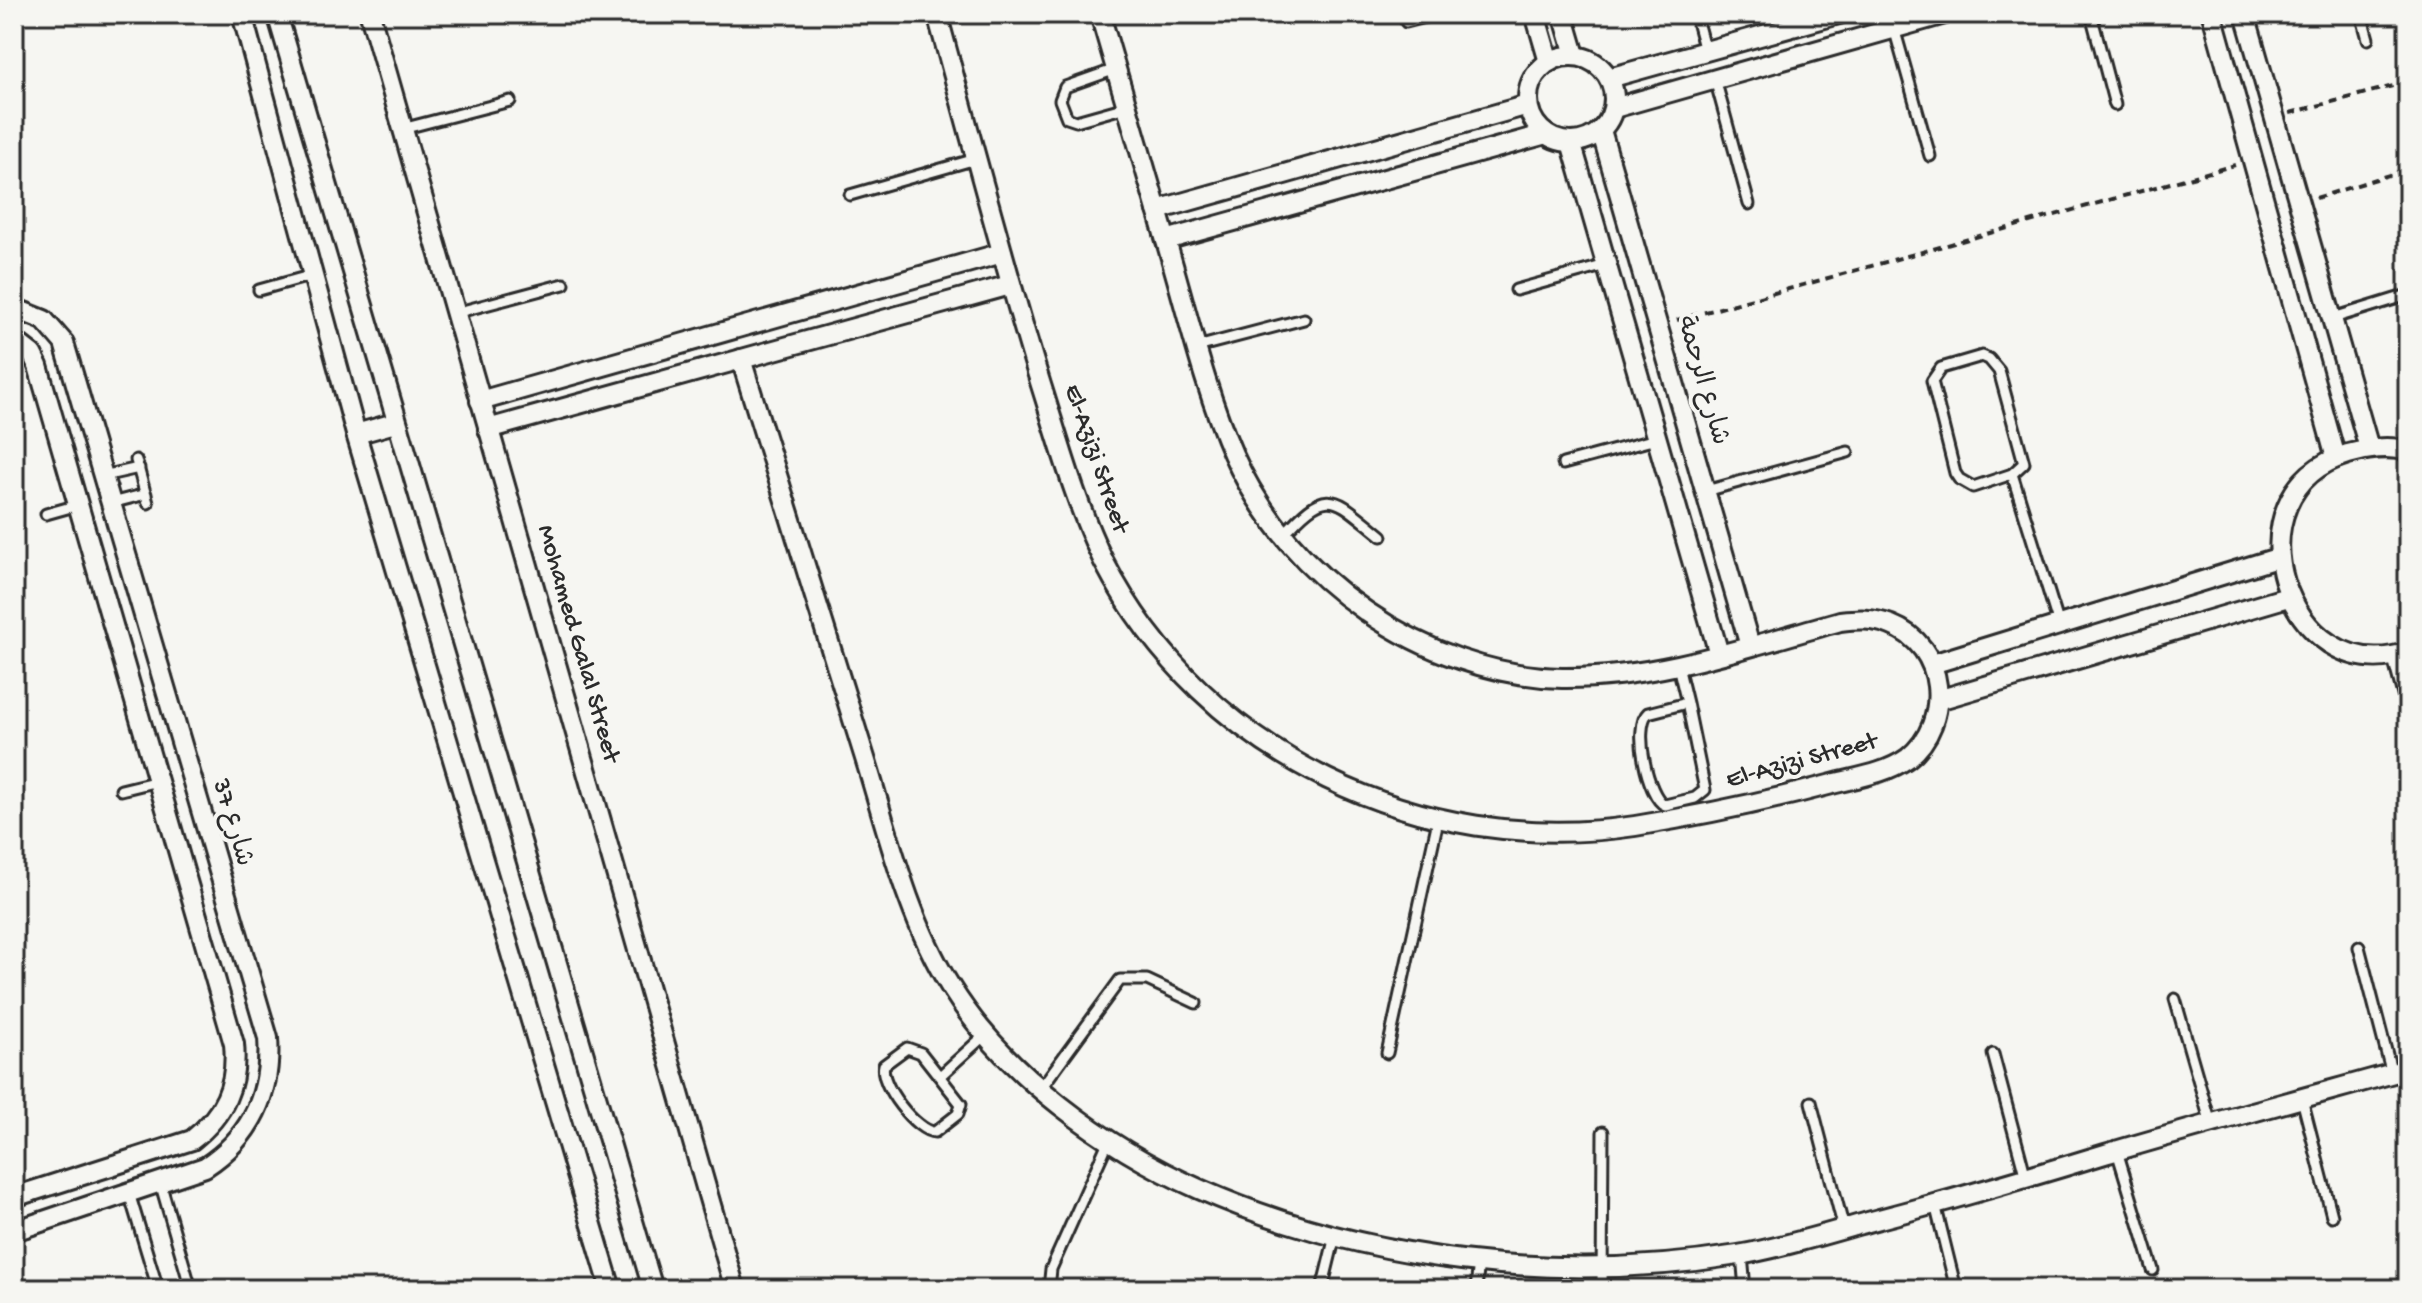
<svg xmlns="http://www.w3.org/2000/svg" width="2422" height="1303" font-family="'Gochi Hand','Playpen Sans Arabic',sans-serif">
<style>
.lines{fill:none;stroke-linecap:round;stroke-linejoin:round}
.lane-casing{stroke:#2b2b2b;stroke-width:15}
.street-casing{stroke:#2b2b2b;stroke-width:24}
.path{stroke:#2b2b2b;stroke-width:4;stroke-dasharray:8 6;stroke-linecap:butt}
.lane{stroke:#f6f6f2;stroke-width:9}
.street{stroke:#f6f6f2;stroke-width:18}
.labels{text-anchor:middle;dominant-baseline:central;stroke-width:8;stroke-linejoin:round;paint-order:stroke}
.street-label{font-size:26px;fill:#2b2b2b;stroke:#f6f6f2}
</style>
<rect width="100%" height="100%" fill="#f6f6f2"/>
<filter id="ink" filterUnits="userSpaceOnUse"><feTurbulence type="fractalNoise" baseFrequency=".0125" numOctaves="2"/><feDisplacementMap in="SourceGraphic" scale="16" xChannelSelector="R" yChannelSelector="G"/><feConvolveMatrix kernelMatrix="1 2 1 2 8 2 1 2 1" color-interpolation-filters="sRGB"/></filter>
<g filter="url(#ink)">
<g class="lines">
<g class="lane-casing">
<g id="lane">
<polyline points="1695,14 1705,51"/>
<polyline points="2091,14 2115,105"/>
<polyline points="2361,14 2368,39"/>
<polyline points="1406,22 1438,14"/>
<polyline points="1894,28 1930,156"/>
<polyline points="1116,69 1065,87 1060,100 1067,118 1076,121 1126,107"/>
<polyline points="1715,79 1749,204"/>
<polyline points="402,129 510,101"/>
<polyline points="850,195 976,159"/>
<polyline points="259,290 313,275"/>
<polyline points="1516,290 1606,265"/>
<polyline points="455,313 564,284"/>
<polyline points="2330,319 2408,295"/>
<polyline points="1197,347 1304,319"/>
<polygon points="1982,356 1989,359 1999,371 2024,463 2012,474 1973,487 1959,479 1955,473 1932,381 1941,368"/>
<polyline points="136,460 148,503"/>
<polyline points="1563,464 1656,439"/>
<polyline points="2012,474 2059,625"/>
<polyline points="103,476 139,468"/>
<polyline points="1706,491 1848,452"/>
<polyline points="111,503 146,494"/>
<polyline points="46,514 78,505"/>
<path d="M1283,535C1330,483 1333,497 1382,536"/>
<path d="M1678,666L1687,703L1648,713C1633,726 1647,797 1665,805L1695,798L1705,790L1687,703"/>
<polyline points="121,790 158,781"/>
<polyline points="2359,947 2392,1074"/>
<polyline points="2175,999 2211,1124"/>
<path d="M907,1048L921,1053L961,1104L958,1114L935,1132C917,1133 878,1083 884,1065Z"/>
<polyline points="1387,1053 1438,820"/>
<polyline points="1993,1054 2026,1178"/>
<polyline points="940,1076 986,1034"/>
<polyline points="1041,1088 1120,980 1147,980 1196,1003"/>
<polyline points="2302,1099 2332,1216"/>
<polyline points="1811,1102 1844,1229"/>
<polyline points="2117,1151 2153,1270"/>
<polyline points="160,1182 191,1289"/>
<polyline points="129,1193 158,1289"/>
<polyline points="1935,1204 1956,1289"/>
<polyline points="1742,1255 1745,1289"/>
<polyline points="1049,1289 1051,1269 1108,1142"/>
<polyline points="1322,1289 1335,1236"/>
<polyline points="1476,1289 1479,1261"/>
<polyline points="1602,1289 1603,1132"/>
</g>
</g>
<g class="street-casing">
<g id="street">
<polyline points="242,14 356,434 611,1289"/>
<polyline points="277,14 653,1289"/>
<polyline points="370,14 735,1289"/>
<path d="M937,14C971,138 1003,262 1041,385C1060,445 1076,505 1104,562C1204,756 1422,858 1635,826C1703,815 1769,801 1836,783C1860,777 1887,773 1908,758C1953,722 1946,646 1891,625C1873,618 1858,619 1840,621C1750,646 1657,679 1562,678C1425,675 1288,579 1233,454C1206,392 1190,324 1171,258C1148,177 1123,95 1100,14"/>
<polyline points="1535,14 1549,62"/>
<polyline points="1563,14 1575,55"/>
<polyline points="2212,14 2336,458"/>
<polyline points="2245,14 2369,448"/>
<circle cx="1571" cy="99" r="43"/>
<polyline points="1609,78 1839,14"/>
<polyline points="1614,108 1945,14"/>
<polyline points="1601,130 1750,646"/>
<polyline points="1571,142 1719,654"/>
<polyline points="1157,210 1528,105"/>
<polyline points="1166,240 1546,134"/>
<path d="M14,308L44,320L64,343L268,1038C272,1093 251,1137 205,1167L14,1231"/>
<path d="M14,340L32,354L38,366L234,1044C238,1085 224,1115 192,1140L14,1197"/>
<path d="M741,359C782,491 823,623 864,755C888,832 907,917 950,986C1004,1074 1106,1148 1199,1189C1364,1262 1560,1284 1738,1255C1781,1248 1825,1234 1868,1222C1948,1201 2027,1178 2105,1154C2206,1124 2307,1097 2408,1069"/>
<polyline points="480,401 1002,253"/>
<polyline points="488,429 1010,285"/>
<polyline points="356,434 395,423"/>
<path d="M2408,451C2388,445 2367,449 2348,454C2222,491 2286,693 2408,652"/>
<polyline points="2397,656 2408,696"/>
<polyline points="1932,664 2277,558"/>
<polyline points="1938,700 2288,597"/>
</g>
</g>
<g class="path">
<polyline points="2290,113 2408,82"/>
<polyline points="2316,198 2408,169"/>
<polyline points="1677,320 2235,165"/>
</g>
<use href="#lane" class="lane"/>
<use href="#street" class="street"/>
</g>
</g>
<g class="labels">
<g class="street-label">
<text transform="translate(1701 381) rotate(74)">شارع الرحمة</text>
<text transform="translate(1095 459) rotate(71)">El-Azizi Street</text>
<text transform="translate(577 644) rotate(74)">Mohamed Galal Street</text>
<text transform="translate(1802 762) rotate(-15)">El-Azizi Street</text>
<text transform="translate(231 823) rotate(74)">شارع 37</text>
</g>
</g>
<rect width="2422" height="1303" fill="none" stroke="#f6f6f2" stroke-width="48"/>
<rect x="24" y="24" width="2374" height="1255" fill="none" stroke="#2b2b2b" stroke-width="3" filter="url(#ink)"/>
</svg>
